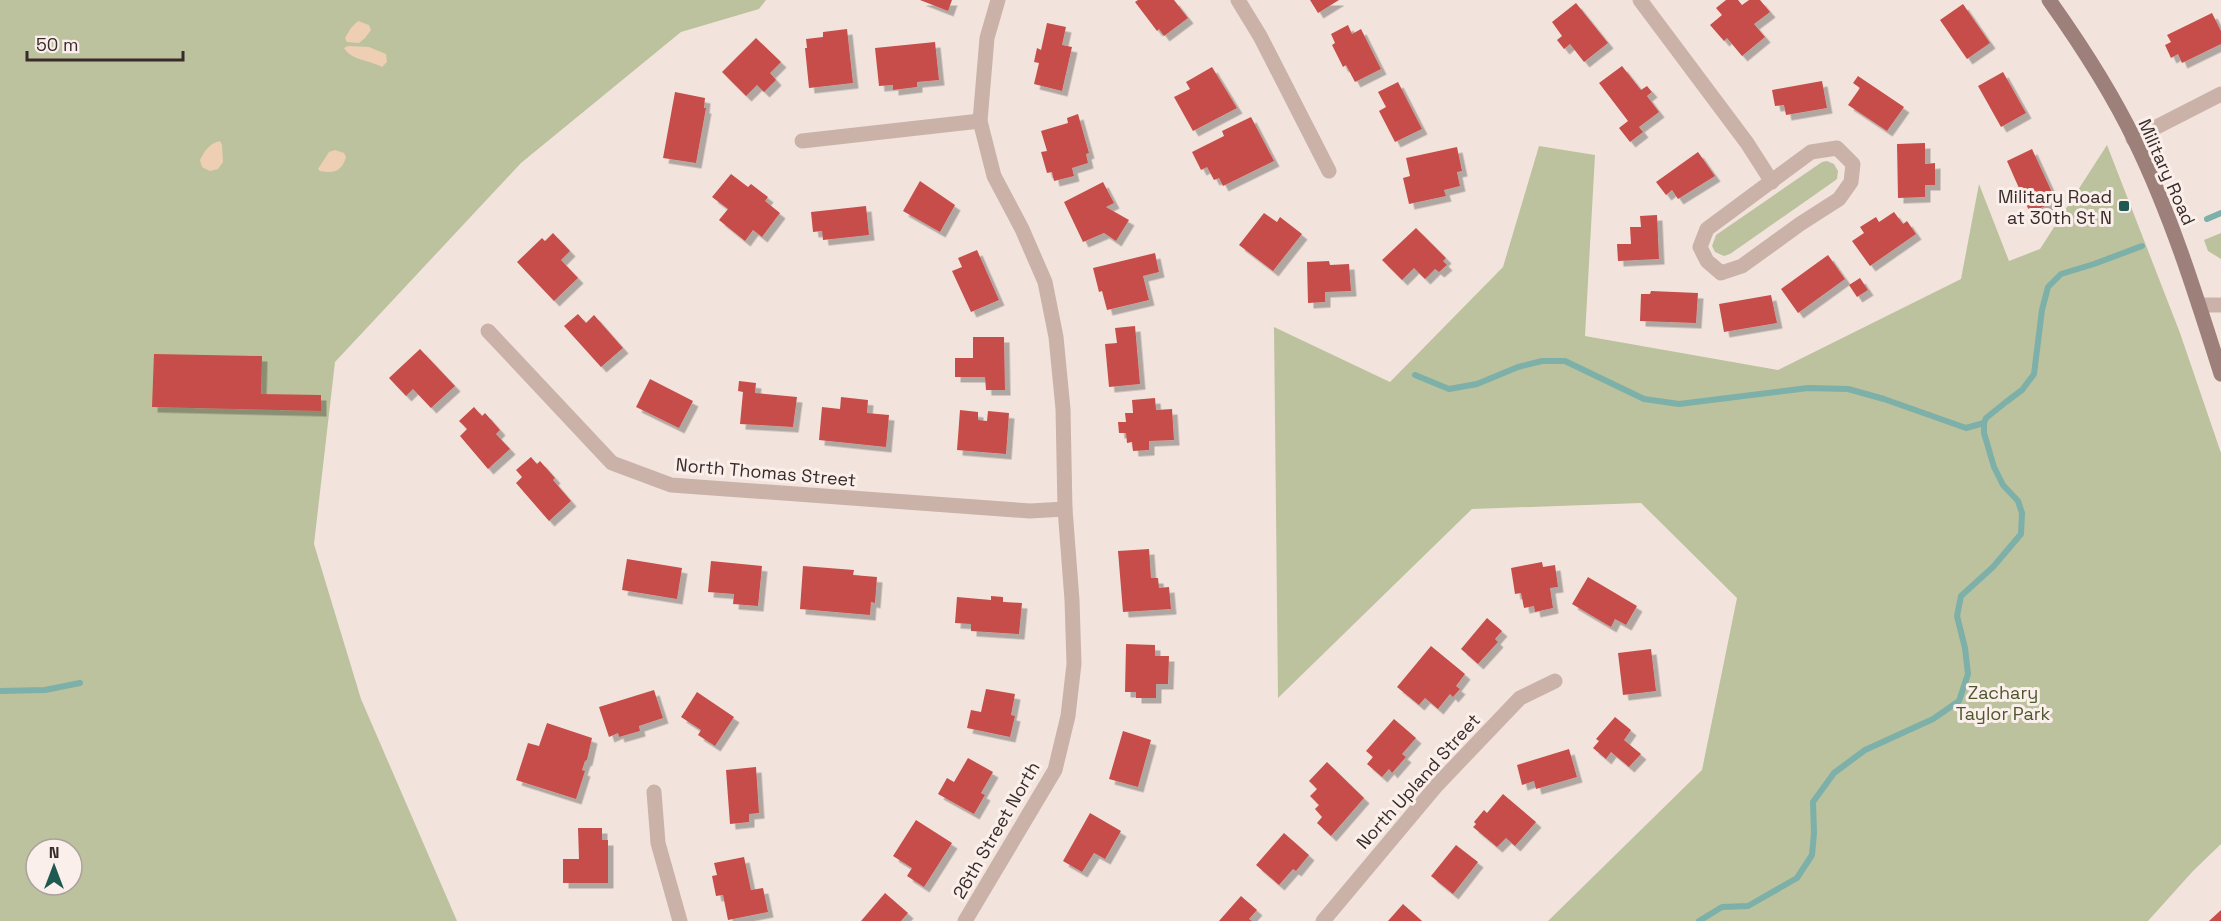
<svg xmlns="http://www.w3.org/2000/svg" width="2221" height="921" font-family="'Space Grotesk',sans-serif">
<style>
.green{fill:#bcc29d;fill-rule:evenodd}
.sand{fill:#eecfb4}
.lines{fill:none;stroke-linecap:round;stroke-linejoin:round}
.stream{stroke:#7cb0a8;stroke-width:6}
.building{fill:#c64e48;filter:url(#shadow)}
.minor{stroke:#cbb2a9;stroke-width:15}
.tertiary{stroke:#cbb2a9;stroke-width:15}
.secondary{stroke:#9e807a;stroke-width:15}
.poi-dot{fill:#1e5952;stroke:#faefea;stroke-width:2}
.labels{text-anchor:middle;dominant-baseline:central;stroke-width:6;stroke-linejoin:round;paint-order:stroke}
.street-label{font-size:18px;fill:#382b29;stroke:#faefea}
.poi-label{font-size:18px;fill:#382b29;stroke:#faefea;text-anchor:end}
.park-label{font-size:18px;fill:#4f562d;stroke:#faefea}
</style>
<defs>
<filter id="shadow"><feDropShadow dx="5.5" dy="5.5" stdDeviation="0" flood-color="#0004"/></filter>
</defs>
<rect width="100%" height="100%" fill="#f2e4dd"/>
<g class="green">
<path d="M0,0H766L759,9L681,32L521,163L335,362L314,544L361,699L457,921H0ZM36,849H72V885H36Z"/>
<polygon points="2107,145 2180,333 2221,453 2221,844 2193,871 2148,921 1548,921 1702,770 1737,598 1641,503 1472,509 1278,698 1274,327 1390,382 1503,267 1539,146 1595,155 1585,336 1778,370 1961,279 1979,184 2009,261 2040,249"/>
<polygon points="1827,161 1834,164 1838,171 1837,179 1833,182 1730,254 1724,256 1715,252 1712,246 1716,235 1822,162"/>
<polygon points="2221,233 2221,259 2208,251 2204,240"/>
</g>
<g class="sand">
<polygon points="358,21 369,25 371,30 365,38 359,43 347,42 345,38 351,28"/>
<path d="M348,46L369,47L386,54L387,62L382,67C370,60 352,61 344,48Z"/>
<path d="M220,141L222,145L223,162L218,169L210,171L202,167L200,160C205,150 209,144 220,141Z"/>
<path d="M335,150L344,153L346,157C342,171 334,174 320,171L318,169L329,152Z"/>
</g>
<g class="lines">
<g class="stream">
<polyline points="2207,219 2221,213"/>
<polyline points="1415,375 1449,389 1477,384 1518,367 1542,361 1565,361 1644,399 1679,404 1808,388 1848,389 1884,399 1966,428 1984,423 1986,418 2006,402 2022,390 2034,374 2042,310 2048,287 2061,274 2094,264 2142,246"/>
<polyline points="0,691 45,690 80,683"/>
<polyline points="1699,921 1722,907 1748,906 1797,878 1812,855 1814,833 1813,802 1834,773 1865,750 1933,719 1959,701 1968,674 1965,648 1957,616 1961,596 1993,567 2021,534 2022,513 2018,501 2003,485 1994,467 1984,433 1984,423"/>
</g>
</g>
<g class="building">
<polygon points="920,0 952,0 948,11"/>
<polygon points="1138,0 1174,0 1188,18 1164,36 1159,29 1157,31 1135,2"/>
<polygon points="1310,0 1339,0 1318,13"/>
<polygon points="1726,0 1738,0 1742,5 1749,0 1760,0 1770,12 1754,24 1765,37 1742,56 1727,38 1724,41 1710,25 1722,15 1716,8"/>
<polygon points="1576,3 1608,43 1584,62 1570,44 1564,49 1557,40 1562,36 1552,22"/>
<polygon points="1963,4 1990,43 1967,59 1940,20"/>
<polygon points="2212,13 2221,31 2221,44 2182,63 2178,54 2171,58 2165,45 2171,42 2167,35"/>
<polygon points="1047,23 1066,27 1062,45 1072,47 1062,91 1034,84 1039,63 1034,62 1037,48 1041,50"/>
<polygon points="1348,25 1352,34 1361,29 1381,69 1355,82 1346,65 1343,67 1332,45 1335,43 1331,34"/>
<polygon points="847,29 853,83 809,88 805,48 807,48 806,39 823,37 823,32"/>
<polygon points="756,38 781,62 770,73 776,80 764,92 757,85 746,96 722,72"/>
<polygon points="935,42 939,80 917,82 917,87 893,90 893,85 879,86 875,48"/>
<polygon points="1622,66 1641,90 1647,86 1652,92 1647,96 1659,112 1639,127 1643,132 1630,142 1619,128 1628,121 1599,83"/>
<polygon points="1212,67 1237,108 1193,131 1174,97 1190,89 1186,82"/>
<polygon points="2003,72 2026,113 2001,127 1978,86"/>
<polygon points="1858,76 1904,107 1887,131 1848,105 1860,88 1853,83"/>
<polygon points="1822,81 1827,108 1786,115 1784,105 1775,106 1772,90"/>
<polygon points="1398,82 1422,129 1395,142 1379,111 1386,107 1378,92"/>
<polygon points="675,92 705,98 704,108 706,108 696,163 663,158"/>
<polygon points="1078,114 1089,153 1086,154 1088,163 1072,168 1074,176 1054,181 1052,172 1047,173 1041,152 1047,151 1041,131 1068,123 1067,118"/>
<polygon points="1251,117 1274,161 1223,186 1219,178 1214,180 1207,167 1201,170 1192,152 1224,136 1222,131"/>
<polygon points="1925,143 1925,164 1935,163 1935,185 1925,185 1925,197 1898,198 1897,144"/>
<polygon points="1457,147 1462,171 1457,172 1460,186 1444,190 1446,196 1409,204 1403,178 1410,176 1406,158"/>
<polygon points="2032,149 2056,201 2030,213 2007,161"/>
<polygon points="1698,152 1715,176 1678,199 1672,190 1666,195 1656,182"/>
<polygon points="731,174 748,187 751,184 768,197 765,201 780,213 762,237 753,230 745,241 719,220 728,209 712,197"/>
<polygon points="920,181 955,205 940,232 903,211"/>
<polygon points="1103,182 1114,203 1106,207 1129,220 1116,241 1104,233 1083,242 1064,202"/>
<polygon points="866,206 869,235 823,240 822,231 813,232 811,212"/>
<polygon points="1894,212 1903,224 1907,221 1916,234 1870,266 1852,241 1864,233 1860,227 1876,217 1879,222"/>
<polygon points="1264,213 1277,222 1280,217 1302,234 1273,271 1239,245"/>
<polygon points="1657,215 1659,259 1618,261 1617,244 1631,244 1630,227 1641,227 1640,216"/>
<polygon points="1416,228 1446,258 1443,261 1447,265 1439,272 1435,269 1425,279 1414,268 1402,280 1382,260"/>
<polygon points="553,233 570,251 561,260 578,278 554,301 517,262 542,238 545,241"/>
<polygon points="977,250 999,300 971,312 952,271 962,267 958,258"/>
<polygon points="1155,253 1159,272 1143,276 1149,300 1107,310 1102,291 1099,292 1093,268"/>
<polygon points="1828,255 1845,279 1798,313 1781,289"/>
<polygon points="1329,261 1330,265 1349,264 1351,291 1325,292 1325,302 1308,303 1307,262"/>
<polygon points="1860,278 1868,290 1857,297 1849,285"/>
<polygon points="1651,291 1698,293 1696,323 1640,321 1641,294 1650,294"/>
<polygon points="1771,295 1777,323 1724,332 1719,304"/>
<polygon points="578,314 586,323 594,315 623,348 601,367 564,326"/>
<polygon points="1135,326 1140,384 1109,387 1105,344 1117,343 1115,328"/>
<polygon points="973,337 1004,337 1005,390 986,390 985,377 955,377 955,358 973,358"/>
<polygon points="420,349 455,386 431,408 413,389 406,396 389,378"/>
<polygon points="154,354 262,356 261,394 321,395 321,411 152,407"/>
<polygon points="650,379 693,401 679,428 636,407"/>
<polygon points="739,381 756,383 755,393 797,397 793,427 740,424 743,392 738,391"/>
<polygon points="841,397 868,400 867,413 889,415 886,447 819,440 822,407 840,409"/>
<polygon points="1155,398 1156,410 1172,409 1174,440 1149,441 1149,450 1133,451 1132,442 1127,443 1126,433 1119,433 1118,422 1126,422 1125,413 1133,413 1132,400"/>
<polygon points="474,407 482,416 485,413 500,430 496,434 510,449 488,469 460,436 467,429 459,421"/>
<polygon points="960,410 978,412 978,420 987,421 988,411 1009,413 1006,454 957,450"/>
<polygon points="531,457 537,464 540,461 555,478 553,480 571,501 549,521 516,483 522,477 516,470"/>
<polygon points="1149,549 1151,578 1158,578 1159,588 1169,587 1171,609 1123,612 1118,551"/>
<polygon points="627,559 682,568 677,599 622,590"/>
<polygon points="711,561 762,566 758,606 733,604 734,594 708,592"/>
<polygon points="1542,562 1543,567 1555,565 1558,587 1550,588 1553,608 1535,612 1534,606 1524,608 1521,593 1515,594 1511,568"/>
<polygon points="803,566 854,570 853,575 877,577 875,603 871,602 870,615 800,609"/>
<polygon points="1588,577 1637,606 1626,625 1615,619 1611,627 1572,604"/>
<polygon points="991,596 1003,597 1003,602 1022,603 1019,634 971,631 971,624 955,623 957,597 991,600"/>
<polygon points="1487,618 1502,631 1495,639 1498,642 1478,664 1461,649"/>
<polygon points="1126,644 1155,645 1155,656 1169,656 1168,684 1156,684 1156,698 1136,698 1136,692 1125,692"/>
<polygon points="1431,646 1465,674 1456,686 1460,689 1453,697 1450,694 1438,709 1425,698 1419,705 1397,687"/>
<polygon points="1651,649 1656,691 1623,695 1618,653"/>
<polygon points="986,689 1015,694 1011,715 1015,716 1010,737 967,728 971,710 981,712"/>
<polygon points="654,690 663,718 639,726 640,731 619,737 618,733 609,737 599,707"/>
<polygon points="697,692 734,717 715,746 698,735 701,730 681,717"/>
<polygon points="1615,717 1631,730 1624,740 1641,754 1629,767 1611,752 1606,759 1593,748 1599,741 1596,739"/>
<polygon points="1394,719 1416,738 1402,754 1406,757 1392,773 1389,769 1382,777 1367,764 1373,757 1366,751"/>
<polygon points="547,723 592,738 587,760 585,761 582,770 585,771 576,799 516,780 528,743 539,746"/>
<polygon points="1123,731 1151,740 1138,787 1109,779"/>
<polygon points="1569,749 1577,777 1536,789 1534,781 1522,785 1517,765"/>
<polygon points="968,758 993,772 981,793 985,795 974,814 938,794 947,778 954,782"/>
<polygon points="1327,762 1364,798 1331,836 1317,823 1322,817 1315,809 1319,805 1310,796 1317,789 1309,781"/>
<polygon points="756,767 759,813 749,814 749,822 730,824 726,770"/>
<polygon points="1503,794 1536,822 1515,846 1506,838 1497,847 1473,827 1476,824 1474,822 1484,810 1487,813"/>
<polygon points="1090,813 1121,831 1105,859 1094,853 1082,872 1063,861"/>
<polygon points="916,820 952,843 924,887 907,876 912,868 893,856"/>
<polygon points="578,828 602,828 602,840 608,840 608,883 563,883 563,859 579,859"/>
<polygon points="1284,833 1309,855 1296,871 1293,869 1279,885 1256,865"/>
<polygon points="1456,845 1478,862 1453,894 1431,876"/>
<polygon points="744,857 751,890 763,888 768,912 728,920 723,895 716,896 712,876 717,875 714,863"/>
<polygon points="885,893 908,913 901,921 861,921"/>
<polygon points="1241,896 1257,910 1249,919 1252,921 1219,921"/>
<polygon points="1403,904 1422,921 1388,921"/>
<polygon points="2221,910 2221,921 2209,921"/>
</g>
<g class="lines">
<g class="minor">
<polyline points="1238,0 1260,36 1329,171"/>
<polyline points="1640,0 1747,143 1772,182"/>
<polyline points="2133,139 2221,94"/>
<polyline points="802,141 980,121"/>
<polygon points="1837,148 1853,164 1851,182 1839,199 1800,224 1742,266 1721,273 1707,261 1700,247 1707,229 1811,152"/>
<polyline points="2199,305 2221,305"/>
<polyline points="488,331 612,463 671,485 1030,511 1065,509"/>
<polyline points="654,792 658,843 680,921"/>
<polyline points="1323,921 1437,785 1520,698 1555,681"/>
</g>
<polyline class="tertiary" points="965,921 1055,770 1068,716 1074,664 1072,600 1065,509 1063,409 1056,337 1045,282 1022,229 994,176 980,121 987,38 998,0"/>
<path class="secondary" d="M2049,0C2081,45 2111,91 2135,141C2171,215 2196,295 2221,374"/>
</g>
<rect class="poi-dot" x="2118" y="200" width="12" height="12" rx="3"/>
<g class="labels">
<g class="street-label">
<text transform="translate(2167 172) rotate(66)">Military Road</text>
<text transform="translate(766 472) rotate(5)">North Thomas Street</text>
<text transform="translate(1418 781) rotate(-48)">North Upland Street</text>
<text transform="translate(996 830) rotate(-60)">26th Street North</text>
</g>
<g class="poi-label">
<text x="2112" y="196">Military Road<tspan x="2112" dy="21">at 30th St N</tspan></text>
</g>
<g class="park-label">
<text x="2003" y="692">Zachary<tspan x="2003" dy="21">Taylor Park</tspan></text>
</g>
</g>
<g transform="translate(54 867)"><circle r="28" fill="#faefea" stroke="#aca19d" stroke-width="1.5"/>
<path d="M0-4.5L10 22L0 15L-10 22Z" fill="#1e5952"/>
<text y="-9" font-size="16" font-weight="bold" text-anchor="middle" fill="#382b29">N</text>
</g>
<path d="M27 51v9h156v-9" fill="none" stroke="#382b29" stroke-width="3"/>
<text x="36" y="51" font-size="18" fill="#382b29" stroke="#faefea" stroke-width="4.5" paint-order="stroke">50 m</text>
</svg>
